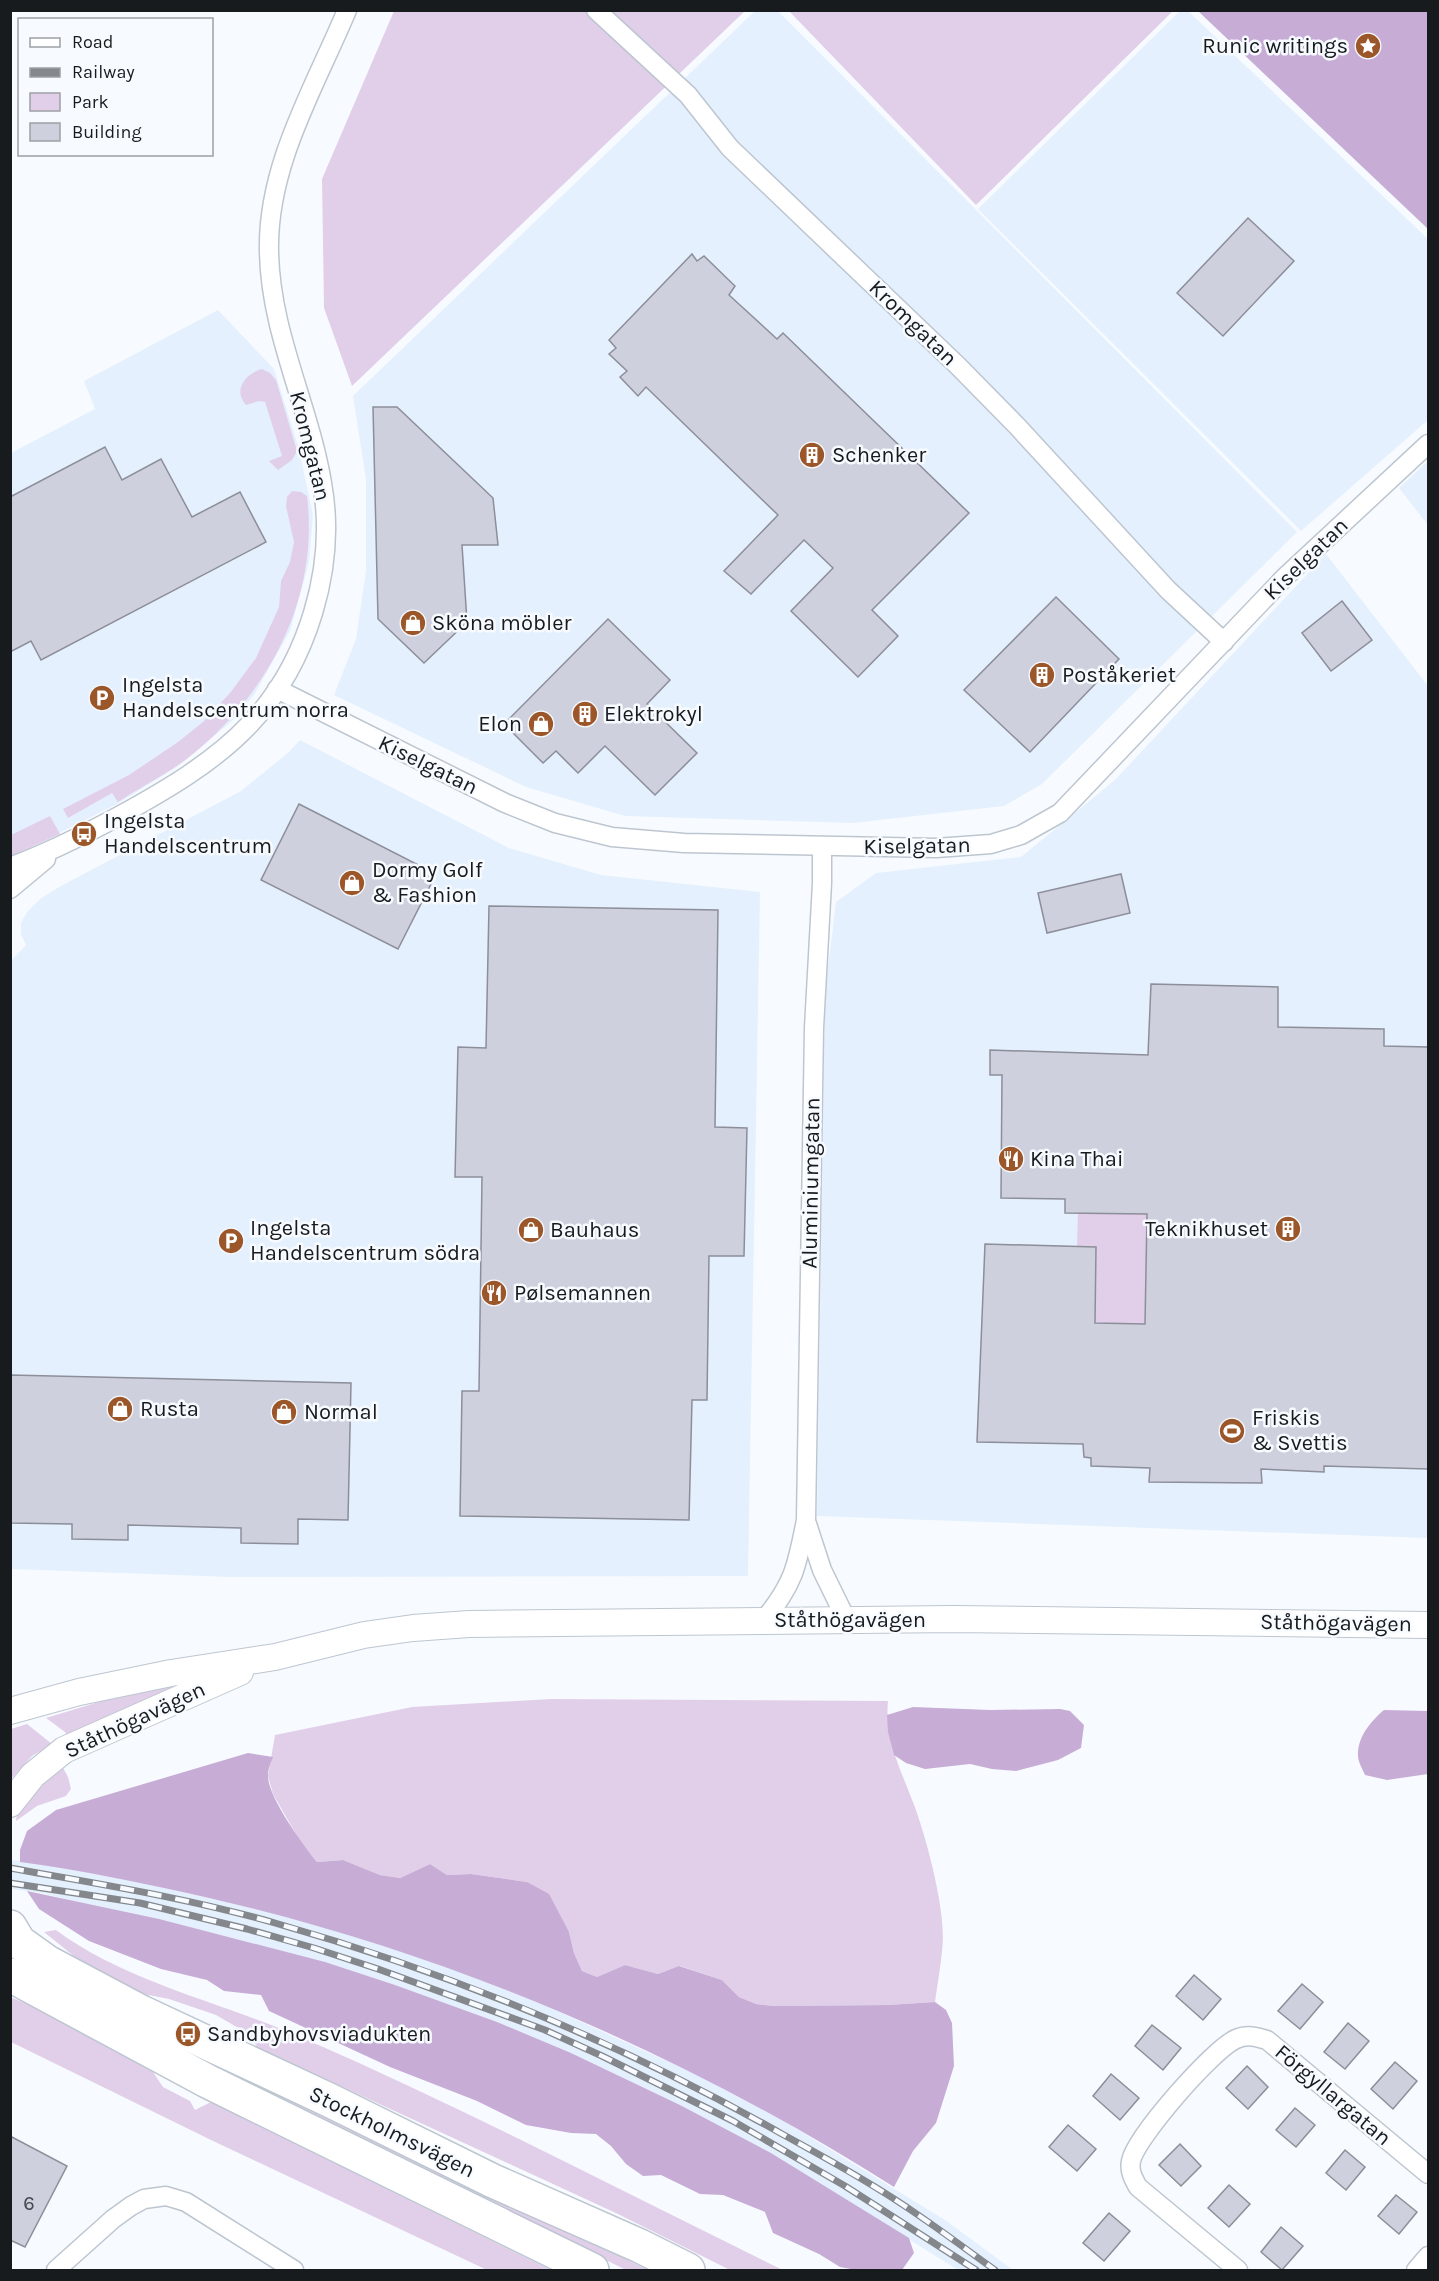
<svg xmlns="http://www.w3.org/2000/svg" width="1439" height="2281" font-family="Karla,sans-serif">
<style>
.built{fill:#e4f0fd}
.green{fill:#e1cfea}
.forest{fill:#c7acd6}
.building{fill:#cfd0dd;stroke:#8c8e99;stroke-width:1.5}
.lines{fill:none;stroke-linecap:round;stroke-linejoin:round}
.street-casing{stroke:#bdc6d0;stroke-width:21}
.secondary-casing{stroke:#bdc6d0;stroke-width:28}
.highway-casing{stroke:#bdc6d0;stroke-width:36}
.street{stroke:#fff;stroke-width:18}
.secondary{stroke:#fff;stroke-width:26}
.highway{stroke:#fff;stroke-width:33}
.rail-casing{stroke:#84888c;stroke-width:7}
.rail{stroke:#f7fbff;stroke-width:4.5;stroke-dasharray:14;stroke-linecap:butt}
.labels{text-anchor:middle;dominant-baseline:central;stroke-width:5;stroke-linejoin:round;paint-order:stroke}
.number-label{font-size:20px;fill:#45484e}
.poi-label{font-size:22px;fill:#171b1e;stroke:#f7fbff;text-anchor:start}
.street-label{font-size:22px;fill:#171b1e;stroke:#f7fbff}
</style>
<rect width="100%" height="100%" fill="#f7fbff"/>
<g class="built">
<polygon points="755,11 778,11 1297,532 1042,784 1004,806 853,823 625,816 526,787 334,695 356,639 366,571 366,479 353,396"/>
<polygon points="1180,11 1188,11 1428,239 1428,420 1301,531 978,209"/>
<polygon points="218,310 274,369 299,449 313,515 309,562 290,631 254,695 232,721 177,767 117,804 11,857 11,453 95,409 84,381"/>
<polygon points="1428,461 1428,525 1399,488"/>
<polygon points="1326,554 1428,686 1428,1538 817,1516 825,993 836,902 876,873 1021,857 1115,780"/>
<polygon points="300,740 509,848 601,875 760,892 748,1576 230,1577 11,1569 10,962 26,945 21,934 21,923 27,912 40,899 59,887 241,791 289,752"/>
<polygon points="11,1860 50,1865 124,1879 263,1910 355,1936 441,1965 533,2000 693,2073 779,2118 945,2220 1013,2270 958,2270 771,2153 680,2105 571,2053 395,1985 42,1893 11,1889"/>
</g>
<g class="green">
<polygon points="394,11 745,11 352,386 324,308 322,179"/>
<polygon points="789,11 1173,11 976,205"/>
<path d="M262,369L270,373L276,380L297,451L292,460L278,470L269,461L282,456L265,402L259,401L246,405C232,390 246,373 262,369Z"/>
<path d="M292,491L301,492L307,496C320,600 266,699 184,761C163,776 139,788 118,802L112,793L68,818L63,809L129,775L178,742L203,722L230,693L256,658L279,607L281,581L290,562L294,542L286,506L287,497Z"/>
<polygon points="50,816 60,834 11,856 11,835"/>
<polygon points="1078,1213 1147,1214 1145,1324 1095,1323 1096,1247 1077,1246"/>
<polygon points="174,1684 179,1686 68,1737 65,1732 46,1718 102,1701"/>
<path d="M551,1699L888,1701C884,1744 905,1777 918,1816C929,1849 943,1903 943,1938C942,1959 938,1981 935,2002L888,2005L774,2006L756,2004L739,1997L722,1980L680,1966L658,1974L625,1965L597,1977L582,1971L574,1953L569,1932L527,1882L471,1874L447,1875L430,1864L400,1878L380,1875L343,1860L317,1862L301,1843L273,1794L268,1776L275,1735L412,1707Z"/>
<polygon points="27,1724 52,1744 32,1756 11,1779 11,1729"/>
<path d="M61,1764L68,1777L71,1789L66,1796L37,1806L16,1821C18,1797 44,1780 61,1764Z"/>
<path d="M56,1930C129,1984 223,2002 305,2039C466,2109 625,2193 783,2270H730L618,2214L258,2048L247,2033L216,2015L169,1999L138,1993L91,1970L44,1932Z"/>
<polygon points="21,1951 562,2228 648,2270 626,2270 10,1966 13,1959"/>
<polygon points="10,1997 74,2023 153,2072 163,2087 190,2101 195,2110 211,2102 551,2270 487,2270 211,2140 11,2042"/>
</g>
<g class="forest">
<polygon points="1198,11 1428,11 1428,229"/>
<polygon points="913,1707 990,1710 1060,1709 1070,1711 1084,1725 1081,1748 1058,1760 1016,1771 992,1769 970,1764 925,1769 906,1763 894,1755 888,1732 887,1715"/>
<path d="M1384,1710L1428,1711V1774L1387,1780L1365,1775C1363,1770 1358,1762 1358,1756C1357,1737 1371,1721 1384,1710Z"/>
<path d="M248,1753L273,1757C271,1762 268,1769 268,1775C267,1796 303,1845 317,1862L343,1860L380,1875L400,1878L430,1864L447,1875L471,1874L527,1882L549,1894L569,1932L574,1953L582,1971L597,1977L625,1965L658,1974L679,1966L722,1980L739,1997L756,2004L774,2006L888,2005L935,2002L946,2010L952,2023L954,2066L936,2123L913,2151L894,2187C670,2045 423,1942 164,1888C116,1878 68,1868 20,1862V1850L27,1831L56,1810Z"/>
<polygon points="27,1891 159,1919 325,1962 395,1985 497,2022 571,2053 680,2105 771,2153 909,2238 914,2253 902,2270 856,2270 840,2267 819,2254 773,2233 765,2212 723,2195 700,2194 661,2175 643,2176 626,2164 611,2146 596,2134 571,2133 526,2125 477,2101 390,2067 269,2011 261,1995 224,1991 207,1980 161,1969 89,1941 39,1909"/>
</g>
<g class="building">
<polygon points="1248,218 1294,261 1223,336 1177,293"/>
<polygon points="692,254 697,261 704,256 735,286 729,295 777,339 783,333 969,513 872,610 898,636 858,677 791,611 833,568 804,540 751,594 724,571 778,515 646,387 638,396 620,377 627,371 609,354 616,348 609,340"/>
<polygon points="373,407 397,407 493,498 498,545 462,545 467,622 424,663 378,619"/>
<polygon points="105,447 122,480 161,459 192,517 240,492 266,542 41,660 31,641 10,652 10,497"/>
<polygon points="1056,597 1119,659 1030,752 964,690"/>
<polygon points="1342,601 1372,640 1331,671 1302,633"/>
<polygon points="608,619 670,680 647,704 697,753 655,795 605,746 578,773 556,751 543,763 504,724"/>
<polygon points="299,804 436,874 398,949 261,880"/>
<polygon points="1121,874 1130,913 1047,933 1038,893"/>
<polygon points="489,906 718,910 715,1127 747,1128 744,1256 709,1256 707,1400 692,1400 689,1520 460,1516 462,1391 479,1391 482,1177 455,1177 458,1047 486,1048"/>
<polygon points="1151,984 1278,987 1278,1027 1384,1029 1384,1046 1428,1047 1428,1469 1324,1466 1324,1472 1261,1469 1262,1483 1149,1482 1150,1468 1091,1466 1091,1458 1084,1457 1083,1444 977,1442 985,1244 1096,1247 1095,1323 1145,1324 1147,1214 1065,1213 1065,1199 1001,1198 1002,1075 990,1075 990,1050 1148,1055"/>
<polygon points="10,1375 351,1383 348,1520 298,1519 298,1544 241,1543 241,1528 128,1525 128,1540 72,1539 72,1524 10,1523"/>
<polygon points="1194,1975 1221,1999 1203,2020 1176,1996"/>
<polygon points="1302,1984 1323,2002 1300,2029 1278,2011"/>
<polygon points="1348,2023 1369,2041 1345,2069 1324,2052"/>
<polygon points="1152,2025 1181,2048 1163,2070 1135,2046"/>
<polygon points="1395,2062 1417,2081 1393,2109 1371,2089"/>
<polygon points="1247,2066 1268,2087 1248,2109 1226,2088"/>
<polygon points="1111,2074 1139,2098 1120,2120 1093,2096"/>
<polygon points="1295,2108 1315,2125 1296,2147 1276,2130"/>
<polygon points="1068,2125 1096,2149 1077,2171 1049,2147"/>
<polygon points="10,2136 67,2166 25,2247 10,2240"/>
<polygon points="1180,2144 1201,2166 1181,2186 1159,2165"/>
<polygon points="1345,2150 1365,2167 1346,2190 1326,2173"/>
<polygon points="1229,2185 1250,2204 1229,2227 1208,2208"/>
<polygon points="1396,2195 1417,2212 1399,2234 1378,2216"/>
<polygon points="1109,2213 1130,2231 1104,2261 1083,2243"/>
<polygon points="1281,2227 1303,2246 1282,2270 1261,2252"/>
</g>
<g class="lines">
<g class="street-casing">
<g id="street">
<polyline points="596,10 688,95 730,148 958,366 1017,426 1168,590 1224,642"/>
<polyline points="277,689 505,803 555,823 612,837 684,843 936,848 991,844 1021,835 1060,813 1285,577 1428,444"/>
<path d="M10,867C50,852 82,836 119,816C166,790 213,763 250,724C308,663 337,566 322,483C309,405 270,332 269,251C267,165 315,87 347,10"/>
<polyline points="10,889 46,859"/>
<polyline points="807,1524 822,1570 846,1619"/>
<path d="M763,1621C794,1584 797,1566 806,1520L814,1028L822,883V846"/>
<polyline points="56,2270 113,2219 131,2206 144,2199 166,2196 186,2202 294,2270"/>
<path d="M1238,2270L1138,2187C1133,2178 1129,2171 1131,2161C1136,2137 1213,2049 1236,2039C1247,2034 1257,2037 1267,2040L1428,2174"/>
<polyline points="1416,2270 1428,2256"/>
</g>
</g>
<g class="secondary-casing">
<g id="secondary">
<polyline points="10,1711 79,1692 171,1673 275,1657 364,1635 413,1628 469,1624 954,1619 1428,1625"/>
<polyline points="10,1804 33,1775 64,1750 240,1672"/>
</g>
</g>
<g class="highway-casing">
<g id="highway">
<polyline points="10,1927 19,1942 47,1962 141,2012 329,2100 493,2181 640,2246 688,2270"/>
<polyline points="10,1975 207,2081 592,2270"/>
</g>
</g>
<use href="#street" class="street"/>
<use href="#secondary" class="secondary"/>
<use href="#highway" class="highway"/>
<g class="rail-casing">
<g id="rail">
<path d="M10,1868C99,1884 188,1898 275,1923C454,1974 619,2042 782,2134C829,2160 877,2186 921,2217C946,2234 971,2253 995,2270"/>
<polyline points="10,1883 140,1903 247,1929 314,1948 378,1969 545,2030 602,2056 733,2121 845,2186 976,2270"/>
</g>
</g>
<use href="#rail" class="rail"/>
</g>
<defs>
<g id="sight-disc" transform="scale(1.35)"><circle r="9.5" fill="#9b5729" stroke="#f7fbff"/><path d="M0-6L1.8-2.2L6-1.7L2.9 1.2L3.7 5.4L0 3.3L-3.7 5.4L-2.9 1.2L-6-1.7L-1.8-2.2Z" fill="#fff"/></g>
<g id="building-disc" transform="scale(1.35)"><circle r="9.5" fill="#9b5729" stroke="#f7fbff"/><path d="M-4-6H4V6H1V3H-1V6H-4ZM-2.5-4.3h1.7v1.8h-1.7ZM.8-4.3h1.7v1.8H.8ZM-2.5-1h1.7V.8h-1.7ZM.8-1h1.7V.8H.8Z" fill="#fff"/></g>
<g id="shop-disc" transform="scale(1.35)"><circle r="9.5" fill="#9b5729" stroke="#f7fbff"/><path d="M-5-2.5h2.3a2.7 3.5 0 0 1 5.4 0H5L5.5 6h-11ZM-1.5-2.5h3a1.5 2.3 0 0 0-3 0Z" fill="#fff"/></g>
<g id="parking-disc" transform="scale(1.35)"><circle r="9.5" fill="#9b5729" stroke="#f7fbff"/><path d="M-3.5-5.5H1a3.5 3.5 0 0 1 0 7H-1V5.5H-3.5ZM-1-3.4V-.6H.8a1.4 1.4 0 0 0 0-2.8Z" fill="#fff"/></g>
<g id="bus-disc" transform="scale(1.35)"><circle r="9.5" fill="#9b5729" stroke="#f7fbff"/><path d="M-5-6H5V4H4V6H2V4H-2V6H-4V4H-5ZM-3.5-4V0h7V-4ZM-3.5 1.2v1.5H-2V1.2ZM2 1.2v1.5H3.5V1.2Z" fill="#fff"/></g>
<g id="restaurant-disc" transform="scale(1.35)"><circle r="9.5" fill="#9b5729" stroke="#f7fbff"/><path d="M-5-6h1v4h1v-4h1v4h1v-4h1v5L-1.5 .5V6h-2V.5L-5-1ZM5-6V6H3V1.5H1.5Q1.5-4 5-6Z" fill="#fff"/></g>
<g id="stadium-disc" transform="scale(1.35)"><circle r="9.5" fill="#9b5729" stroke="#f7fbff"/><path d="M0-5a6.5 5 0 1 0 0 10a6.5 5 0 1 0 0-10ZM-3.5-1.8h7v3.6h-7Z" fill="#fff"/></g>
</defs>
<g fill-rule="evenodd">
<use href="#sight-disc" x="1368" y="46"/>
<use href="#building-disc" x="812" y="455"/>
<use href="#shop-disc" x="413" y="623"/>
<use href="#building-disc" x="1042" y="675"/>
<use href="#parking-disc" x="102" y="698"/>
<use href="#building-disc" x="585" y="714"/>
<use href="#shop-disc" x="541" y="724"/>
<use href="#bus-disc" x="84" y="834"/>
<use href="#shop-disc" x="352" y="883"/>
<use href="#restaurant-disc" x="1011" y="1159"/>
<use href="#building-disc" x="1288" y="1229"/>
<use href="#shop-disc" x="531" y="1230"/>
<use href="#parking-disc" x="231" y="1241"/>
<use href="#restaurant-disc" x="494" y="1293"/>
<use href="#shop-disc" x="120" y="1409"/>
<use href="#shop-disc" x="284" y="1412"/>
<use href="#stadium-disc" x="1232" y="1431"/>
<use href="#bus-disc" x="188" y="2034"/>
</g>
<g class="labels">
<g class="number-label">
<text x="29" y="2203">6</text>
</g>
<g class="poi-label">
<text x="1348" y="46" text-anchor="end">Runic writings</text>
<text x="832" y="455">Schenker</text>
<text x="432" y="623">Sköna möbler</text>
<text x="1062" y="675">Poståkeriet</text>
<text x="122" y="685">Ingelsta<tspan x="122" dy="25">Handelscentrum norra</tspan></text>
<text x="604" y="714">Elektrokyl</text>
<text x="522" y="724" text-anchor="end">Elon</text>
<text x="104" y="821">Ingelsta<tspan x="104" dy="25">Handelscentrum</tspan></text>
<text x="372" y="870">Dormy Golf<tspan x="372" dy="25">&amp; Fashion</tspan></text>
<text x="1030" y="1159">Kina Thai</text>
<text x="250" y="1228">Ingelsta<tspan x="250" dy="25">Handelscentrum södra</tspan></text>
<text x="1268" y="1229" text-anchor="end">Teknikhuset</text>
<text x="550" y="1230">Bauhaus</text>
<text x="514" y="1293">Pølsemannen</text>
<text x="140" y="1409">Rusta</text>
<text x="304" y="1412">Normal</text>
<text x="1252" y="1418">Friskis<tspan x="1252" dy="25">&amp; Svettis</tspan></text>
<text x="207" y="2034">Sandbyhovsviadukten</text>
</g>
<g class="street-label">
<text transform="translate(913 323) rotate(44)">Kromgatan</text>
<text transform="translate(310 446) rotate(76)">Kromgatan</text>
<text transform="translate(1306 559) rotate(-44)">Kiselgatan</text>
<text transform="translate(428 765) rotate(26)">Kiselgatan</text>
<text transform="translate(917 846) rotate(-1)">Kiselgatan</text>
<text transform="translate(811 1183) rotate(-89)">Aluminiumgatan</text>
<text x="850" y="1620">Ståthögavägen</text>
<text transform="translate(1336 1623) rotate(1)">Ståthögavägen</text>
<text transform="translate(135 1720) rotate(-25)">Ståthögavägen</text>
<text transform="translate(1333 2095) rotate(40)">Förgyllargatan</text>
<text transform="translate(392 2132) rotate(26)">Stockholmsvägen</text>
</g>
</g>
<rect width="1439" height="2281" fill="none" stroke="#171b1e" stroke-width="24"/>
<rect x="18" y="18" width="195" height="138" fill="#f7fbff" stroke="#9da1a5" stroke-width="1.5"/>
<rect x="30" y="38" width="30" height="9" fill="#ffffff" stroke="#9da1a5" stroke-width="1.5"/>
<text x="72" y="48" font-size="18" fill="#171b1e">Road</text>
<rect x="30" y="68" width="30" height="9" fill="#84888c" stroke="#9da1a5" stroke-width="1.5"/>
<text x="72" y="78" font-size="18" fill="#171b1e">Railway</text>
<rect x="30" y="93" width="30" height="18" fill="#e1cfea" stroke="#9da1a5" stroke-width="1.5"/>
<text x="72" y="108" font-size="18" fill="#171b1e">Park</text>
<rect x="30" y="123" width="30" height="18" fill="#cfd0dd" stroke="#9da1a5" stroke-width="1.5"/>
<text x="72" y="138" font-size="18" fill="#171b1e">Building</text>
</svg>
